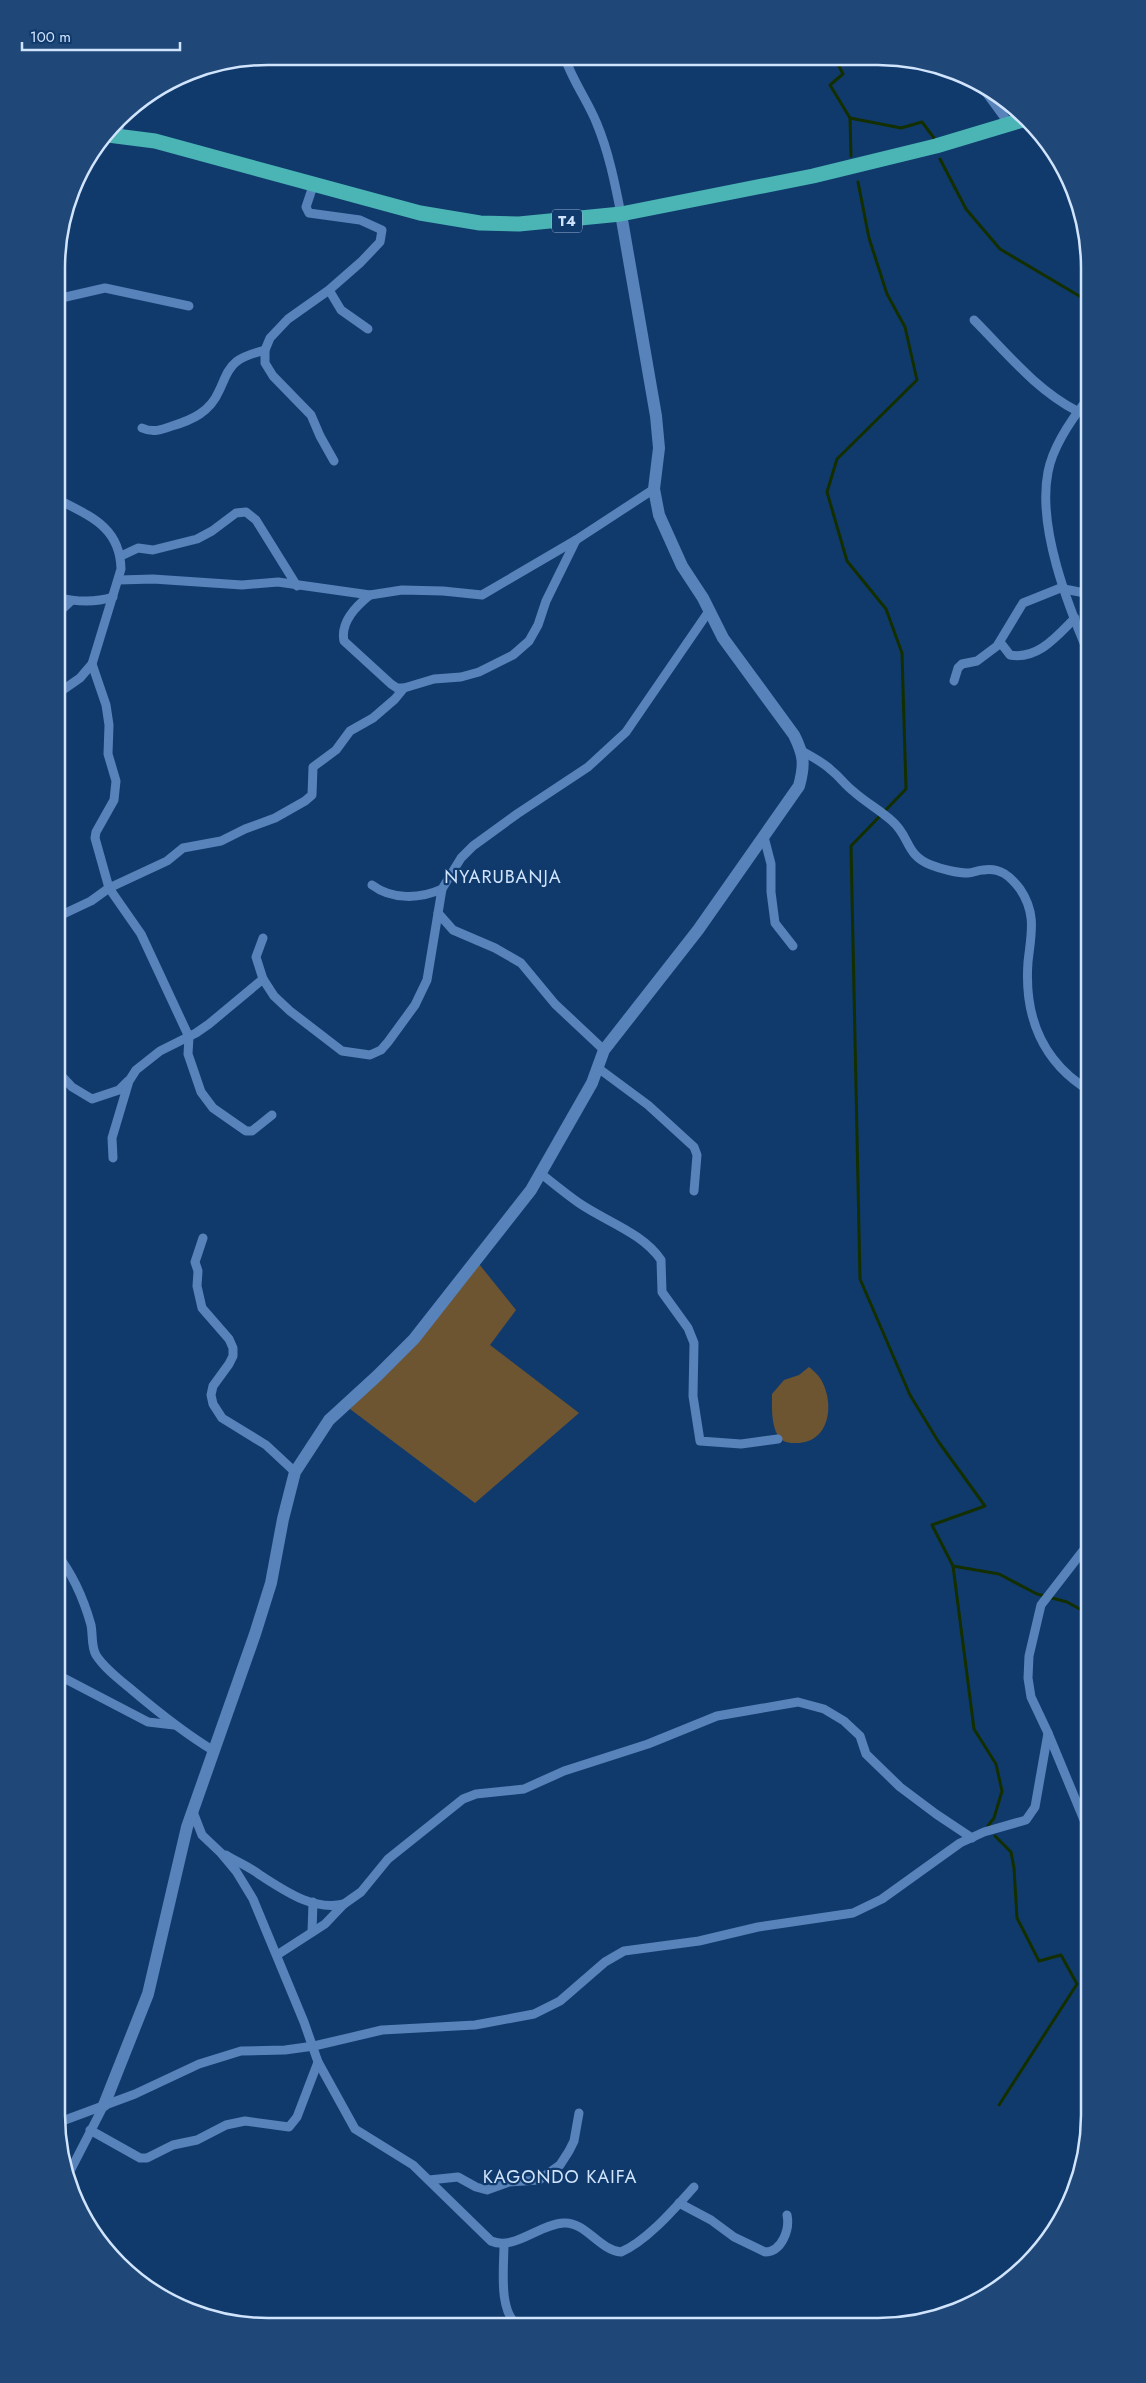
<svg xmlns="http://www.w3.org/2000/svg" width="1146" height="2383" font-family="Jost,sans-serif">
<style>
.green{fill:#6e5531}
.lines{fill:none;stroke-linecap:round;stroke-linejoin:round}
.stream{stroke:#132f00;stroke-width:3}
.street{stroke:#5782ba;stroke-width:9}
.secondary{stroke:#5782ba;stroke-width:12}
.highway{stroke:#4bb4b4;stroke-width:15}
.labels{text-anchor:middle;dominant-baseline:central;stroke-width:4.5;stroke-linejoin:round;paint-order:stroke}
.shield{fill:#103a6c;stroke:#97b1d2;stroke-width:1}
.shield-label{font-size:14px;font-weight:bold;fill:#d1e4fd}
.quarter-label{font-size:18px;letter-spacing:1px;fill:#d1e4fd;stroke:#103a6c}
.rim{fill:none;stroke:#d1e4fd;stroke-width:2.5}
</style>
<rect width="100%" height="100%" fill="#103a6c"/>
<g class="green">
<polygon points="479,1264 516,1310 490,1345 579,1413 475,1503 350,1409"/>
<path d="M809,1367C813,1370 817,1374 820,1378C836,1403 830,1445 794,1443C788,1443 782,1442 778,1436C771,1424 772,1407 772,1394L784,1380L799,1375Z"/>
</g>
<g class="lines">
<g class="stream">
<polyline points="836,60 843,74 830,85 850,118 851,156"/>
<polyline points="850,118 901,128 922,122 934,138"/>
<polyline points="940,159 966,209 1000,249 1081,297 1090,305"/>
<polyline points="858,182 869,238 887,294 905,327 917,380 837,459 827,492 847,561 886,609 902,653 906,789 851,846 860,1279 910,1395 938,1441 985,1506 932,1525 953,1566 999,1574 1037,1594 1067,1602 1089,1614"/>
<polyline points="953,1566 974,1729 996,1764 1002,1791 994,1818 988,1826"/>
<polyline points="995,1836 1011,1852 1014,1868 1017,1918 1039,1961 1061,1955 1077,1984 999,2105"/>
</g>
<g class="street">
<path d="M565,58C573,82 588,101 597,124C609,153 615,184 621,214"/>
<polyline points="980,84 1010,125"/>
<polyline points="117,137 121,119"/>
<polyline points="313,186 306,207 309,213 360,220 382,230 380,242 361,262 329,290 288,319 270,338 265,350 265,363 273,376 311,415 320,436 334,461"/>
<polyline points="329,290 341,310 368,329"/>
<polyline points="57,299 105,288 189,306"/>
<path d="M974,320C1007,353 1035,389 1077,411"/>
<path d="M142,428C153,433 161,430 172,426C192,420 210,412 219,391C224,381 227,369 236,362C244,355 255,353 265,350"/>
<polyline points="121,556 138,548 153,550 197,539 212,531 236,513 246,512 256,520 297,586"/>
<polyline points="119,580 153,579 242,585 278,582 370,595 402,590 443,591 482,595 576,540 654,489"/>
<polyline points="1064,589 1090,594"/>
<path d="M370,595C356,606 340,622 344,641L391,684L397,688H404L434,679L461,677L479,672L513,655L529,641L538,625L546,601L576,540"/>
<path d="M57,597C76,602 94,603 113,597"/>
<polyline points="57,614 71,601"/>
<path d="M1000,642L1010,655C1038,660 1057,636 1075,618"/>
<path d="M1090,657C1068,606 1037,527 1048,472C1053,445 1073,417 1090,396"/>
<polyline points="92,664 106,705 109,725 108,754 116,781 114,800 96,832 95,838 109,888 141,934 189,1037 188,1054 201,1092 213,1108 246,1131 252,1131 272,1115"/>
<polyline points="954,681 958,668 962,664 977,661 997,646 1023,603 1063,587"/>
<path d="M57,694L80,678L92,664L121,569C120,526 89,516 57,499"/>
<path d="M802,751C812,757 823,762 831,770C839,776 845,785 853,791C865,802 880,810 892,821C910,836 905,855 931,865C941,869 957,873 968,873C973,873 978,870 983,870C1000,867 1010,876 1020,889C1037,914 1031,934 1028,962C1024,1016 1042,1062 1090,1091"/>
<polyline points="764,837 771,864 771,892 775,923 793,946"/>
<path d="M372,885C392,900 420,899 442,889L461,858L473,846L517,814L588,767L626,732L709,611"/>
<polyline points="438,913 453,930 495,948 521,963 555,1004 604,1050"/>
<polyline points="57,917 91,901 109,888 167,861 183,848 221,841 245,829 275,818 305,801 312,795 313,767 336,750 350,731 373,718 395,699 404,688"/>
<polyline points="263,938 256,957 263,979 274,996 290,1011 342,1051 370,1055 381,1050 388,1042 415,1005 427,980 442,889"/>
<polyline points="598,1068 648,1105 694,1147 697,1155 694,1191"/>
<polyline points="57,1071 72,1087 92,1099 119,1090 128,1081"/>
<polyline points="113,1158 112,1138 129,1081 136,1070 160,1051 196,1033 209,1024 263,979"/>
<path d="M540,1173C553,1183 566,1194 579,1203C605,1221 643,1233 661,1260L662,1292L688,1328L694,1343L693,1396L700,1441L741,1444L778,1439"/>
<polyline points="203,1238 195,1262 198,1271 197,1286 202,1308 229,1339 233,1348 233,1356 229,1364 213,1386 211,1395 213,1404 222,1418 266,1445 295,1472"/>
<path d="M56,1553C72,1573 84,1600 91,1625C93,1635 91,1646 96,1655C104,1668 120,1680 132,1690C158,1712 184,1733 214,1751"/>
<polyline points="56,1674 148,1722 174,1725"/>
<path d="M193,1812L202,1835L221,1853L236,1871L253,1899L304,2022L318,2062L355,2129L413,2165L491,2241C514,2251 539,2224 564,2223C586,2222 599,2250 621,2252C647,2241 675,2208 694,2187"/>
<polyline points="1089,1832 1048,1733 1031,1697 1028,1678 1029,1656 1041,1605 1089,1543"/>
<path d="M226,1855C237,1862 250,1867 260,1875C285,1891 313,1911 344,1904"/>
<polyline points="312,1932 313,1902"/>
<polyline points="277,1955 325,1924 344,1904 361,1892 388,1859 463,1799 476,1794 524,1789 564,1771 648,1744 717,1716 798,1702 824,1709 844,1721 860,1736 866,1754 900,1787 936,1814 972,1838"/>
<polyline points="57,2123 135,2094 199,2064 241,2051 285,2050 314,2046 382,2030 475,2025 534,2014 560,2001 605,1962 624,1951 699,1941 758,1927 853,1913 882,1899 960,1843 984,1832 1026,1820 1035,1807 1048,1733"/>
<polyline points="90,2130 140,2158 147,2158 173,2145 197,2140 226,2125 245,2121 289,2127 297,2117 318,2062"/>
<polyline points="67,2177 104,2105"/>
<polyline points="429,2180 458,2177 476,2187 487,2190 509,2182 539,2180 560,2165 569,2151 574,2141 579,2113"/>
<path d="M679,2203L711,2220L734,2237L765,2252C782,2252 790,2229 787,2215"/>
<path d="M504,2244C504,2267 498,2312 518,2325"/>
</g>
<path class="secondary" d="M104,2105L148,1994L187,1827L255,1634L271,1583L283,1519L295,1472L329,1420L377,1376L414,1339L531,1190L592,1083L604,1050L698,930L799,786C805,764 804,755 794,735L723,638L703,598L682,566L659,515L654,489L659,448L656,416L621,214"/>
<polyline class="highway" points="108,135 155,141 420,213 480,223 519,224 621,214 813,176 936,146 1026,119"/>
</g>
<g class="labels">
<rect class="shield" x="552" y="209.5" width="30" height="23" rx="4"/>
<g class="shield-label">
<text x="567" y="221">T4</text>
</g>
<g class="quarter-label">
<text x="503" y="877">NYARUBANJA</text>
<text x="560" y="2177">KAGONDO KAIFA</text>
</g>
</g>
<path d="M0 0H1146V2383H0ZM268 65H878A203 203 0 0 1 1081 268V2115A203 203 0 0 1 878 2318H268A203 203 0 0 1 65 2115V268A203 203 0 0 1 268 65Z" fill="#1f4878" fill-rule="evenodd"/>
<path class="rim" d="M268 65H878A203 203 0 0 1 1081 268V2115A203 203 0 0 1 878 2318H268A203 203 0 0 1 65 2115V268A203 203 0 0 1 268 65Z"/>
<path d="M22 42v8h158v-8" fill="none" stroke="#d1e4fd" stroke-width="2.5"/>
<text x="30" y="42" font-size="15" fill="#d1e4fd" stroke="#103a6c" stroke-width="4" paint-order="stroke">100 m</text>
</svg>
